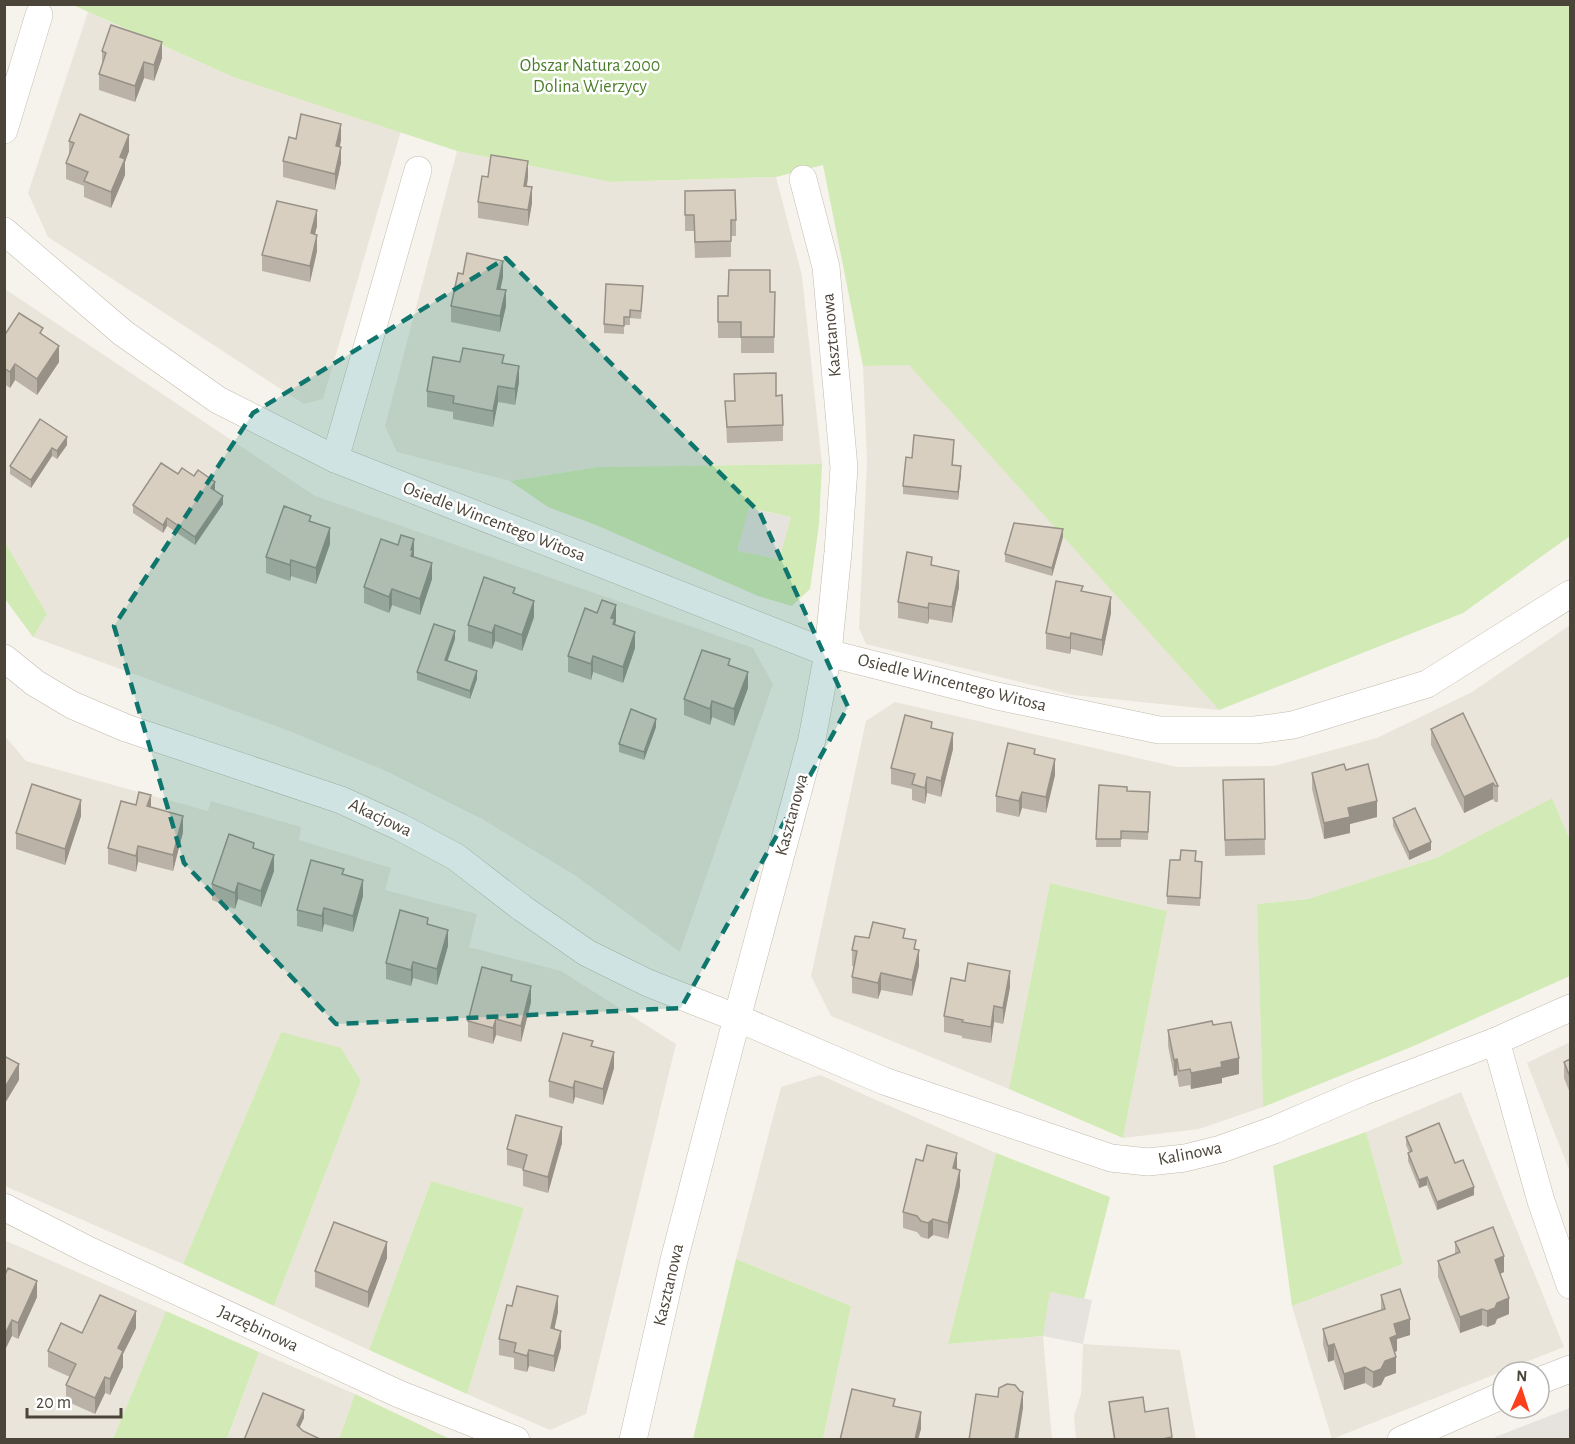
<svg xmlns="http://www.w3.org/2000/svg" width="1575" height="1444" font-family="'Alegreya Sans',sans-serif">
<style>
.residential{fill:#eae5da}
.industrial{fill:#e6e2dd}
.green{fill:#d2eab5;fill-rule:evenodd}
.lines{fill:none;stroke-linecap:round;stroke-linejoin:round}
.minor-casing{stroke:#c2bbae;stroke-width:28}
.minor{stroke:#fff;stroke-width:27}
.wall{fill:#bab2a6}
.shaded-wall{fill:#979187}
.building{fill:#d8cfc1;stroke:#979187;stroke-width:1.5}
.marked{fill:#0f766e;fill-opacity:0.2;stroke:#0f766e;stroke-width:4.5;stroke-dasharray:12 8;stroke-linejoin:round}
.labels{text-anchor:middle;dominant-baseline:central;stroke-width:5;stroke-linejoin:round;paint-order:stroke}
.park-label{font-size:18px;fill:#4a7f2a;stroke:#fff}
.street-label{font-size:18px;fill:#4b4439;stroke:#fff}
</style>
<rect width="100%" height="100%" fill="#f6f3ec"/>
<g class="residential">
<polygon points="88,12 233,77 401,131 323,399 304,404 48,237 28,193"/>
<polygon points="457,151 611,182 776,177 802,276 822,464 598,467 510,481 397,452 385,426"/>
<polygon points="5,289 315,496 753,648 773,684 680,952 576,876 482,819 386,771 287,730 33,637 47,614 5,542 4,477 7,473 4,471"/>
<polygon points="909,364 1048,518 1219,710 1073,695 866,644 859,628 867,463 863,366"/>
<polygon points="1570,625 1570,840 1552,798 1436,858 1308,899 1257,904 1263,1107 1199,1129 1123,1138 1167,911 1050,883 1009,1089 831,1016 811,976 866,721 895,702 1177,767 1274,766 1377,738 1472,692"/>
<polygon points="4,735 26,761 208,811 211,801 301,827 299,840 391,868 385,890 477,914 469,947 561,971 676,1044 586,1414 550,1430 467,1394 524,1208 431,1181 369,1350 274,1306 361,1081 281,1032 183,1264 5,1186"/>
<polygon points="1570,1042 1570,1172 1527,1063"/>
<polygon points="820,1075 996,1153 948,1344 1043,1336 1052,1439 823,1439 851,1306 736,1259 781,1087"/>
<polygon points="1461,1092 1564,1347 1332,1439 1292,1306 1403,1264 1366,1132"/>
<polygon points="4,1240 166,1311 113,1439 5,1439"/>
<polygon points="1083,1344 1180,1350 1196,1439 1076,1439 1074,1416 1081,1394"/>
<polygon points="259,1352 355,1394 339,1439 227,1440"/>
</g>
<g class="industrial">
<polygon points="748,508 791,517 779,559 737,551"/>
<polygon points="1050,1292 1092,1300 1083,1344 1043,1336"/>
<polygon points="1570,1408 1570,1439 1496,1439 1495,1437"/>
</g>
<g class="green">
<polygon points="73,5 1570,5 1570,536 1463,613 1219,710 909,365 863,366 823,165 776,177 611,182 457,151 233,77"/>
<path d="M822,464L819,524L810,589L792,606L758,596L596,525L548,507L510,481L598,467ZM749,508L791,517L779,559L737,551Z"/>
<polygon points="5,542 47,614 33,637 5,599"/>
<polygon points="1552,798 1570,840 1570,976 1416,1045 1263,1107 1257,904 1308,899 1436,858"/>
<polygon points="1050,883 1167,911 1123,1138 1009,1089"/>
<polygon points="281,1032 341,1048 361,1081 274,1306 183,1264"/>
<polygon points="1366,1132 1403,1264 1292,1306 1273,1166"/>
<polygon points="996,1153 1110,1197 1084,1299 1050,1292 1043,1336 948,1344"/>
<polygon points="431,1181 524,1208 467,1394 369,1350"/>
<polygon points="736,1259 851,1306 823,1439 693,1439"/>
<polygon points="166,1311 259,1352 227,1439 113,1439"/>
<polygon points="355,1394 450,1439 339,1439"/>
</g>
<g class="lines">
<g class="minor-casing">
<g id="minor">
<polyline points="4,130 39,15"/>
<polyline points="4,231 123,333 218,400 335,459 828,653 997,696 1159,730 1255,730 1293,725 1427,684 1570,594"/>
<polyline points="335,459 418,170"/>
<polyline points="4,658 35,683 72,705 126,728 341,800 400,827 456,857 522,908 587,953 648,983 737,1018 884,1081 1111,1158 1148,1162 1185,1158 1221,1149 1274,1130 1362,1092 1496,1041 1570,1008"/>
<polyline points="1496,1041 1541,1201 1570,1285"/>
<polyline points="4,1207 88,1250 399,1394 516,1440"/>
<polyline points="1539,1381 1570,1369"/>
<polyline points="633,1440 674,1260 737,1018 812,739 828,653 838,552 844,468 826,267 803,179"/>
<polyline points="1401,1440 1503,1395"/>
</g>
</g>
<use href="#minor" class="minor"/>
</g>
<g class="wall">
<polygon points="102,51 162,58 154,81 144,78 135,102 99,90 99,74 102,65"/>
<polygon points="296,139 341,140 340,147 341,163 335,190 283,177 283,161"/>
<polygon points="69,141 129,151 125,162 125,175 111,208 84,197 84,186 66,179 66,163 69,156"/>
<polygon points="488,177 528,177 527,186 532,203 528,226 478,218 478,202"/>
<polygon points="685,191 736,220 736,236 731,236 731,257 695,258 694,231 685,231"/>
<polygon points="317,226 315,234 317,251 310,282 262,271 262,255"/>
<polygon points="503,277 500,289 506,306 500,332 451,322 451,306"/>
<polygon points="775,292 774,353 741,353 741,338 718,338 718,296"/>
<polygon points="643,294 641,319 630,318 630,325 624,325 624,334 604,333 604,324"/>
<polygon points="43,335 59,362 37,395 15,380 10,388 4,384 4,336"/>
<polygon points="460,362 504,363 519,382 515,405 498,402 493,427 453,419 453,412 427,407 427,391"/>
<polygon points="776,396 783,425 783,441 727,443 725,401 735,401"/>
<polygon points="40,419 67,445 57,459 52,456 31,488 10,474 10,466"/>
<polygon points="954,448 953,465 961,474 958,500 903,494 903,486 912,458"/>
<polygon points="178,474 215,490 214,491 223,504 195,545 167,526 163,533 133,513 133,505"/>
<polygon points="311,521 330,544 316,584 291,576 290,581 266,573 266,557"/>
<polygon points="1063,537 1052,576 1005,562 1005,554"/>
<polygon points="414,555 414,557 432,579 420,615 392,605 389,613 364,603 364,587"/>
<polygon points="932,565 959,587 952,623 929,619 928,624 898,618 898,602"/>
<polygon points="1083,591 1111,613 1102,656 1071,649 1070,654 1046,649 1046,633"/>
<polygon points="515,594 534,617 522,651 495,641 492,649 468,641 468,625"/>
<polygon points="616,621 615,625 635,648 623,683 593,672 591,680 568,672 568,656"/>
<polygon points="455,639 447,661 477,679 470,699 417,680 417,672"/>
<polygon points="730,665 748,688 734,726 712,717 710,725 684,715 684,699"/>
<polygon points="656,727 644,760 619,752 619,744"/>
<polygon points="932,728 953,749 941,797 927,793 925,804 912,800 912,789 891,784 891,768"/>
<polygon points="1431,729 1498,786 1498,802 1495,802 1493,799 1464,813 1431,745"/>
<polygon points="1035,754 1055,775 1046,813 1022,808 1019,817 996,812 996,796"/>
<polygon points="1346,770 1377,817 1350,824 1350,833 1324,839 1312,789 1312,773"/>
<polygon points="1264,779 1265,855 1225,856 1223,780"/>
<polygon points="1099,785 1127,791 1150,792 1148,840 1121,839 1121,847 1096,847"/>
<polygon points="136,805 151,807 183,832 173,871 138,862 136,872 108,864 108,848"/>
<polygon points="81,816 65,865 16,849 16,833"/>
<polygon points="1393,818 1431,850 1409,860 1393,826"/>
<polygon points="254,848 274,871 261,907 238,899 235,909 212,900 212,884"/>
<polygon points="1196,861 1202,870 1200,906 1167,904 1167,896"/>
<polygon points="344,874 363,896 353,932 324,924 322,932 297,926 297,910"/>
<polygon points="428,924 448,946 437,985 413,978 411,986 386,979 386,963"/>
<polygon points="869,938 905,938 916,949 919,966 912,996 881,990 878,999 852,993 852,977 854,966 852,966 852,950"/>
<polygon points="512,981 531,1002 521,1042 496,1035 493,1044 468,1037 468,1021"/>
<polygon points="1010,987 1003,1024 994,1022 991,1043 962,1038 962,1036 944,1032 944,1016"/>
<polygon points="1213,1025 1239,1074 1222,1078 1222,1083 1191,1089 1190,1085 1179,1087 1177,1075 1174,1076 1168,1046 1168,1030"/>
<polygon points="593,1047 614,1068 603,1105 575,1097 573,1104 549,1097 549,1081"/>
<polygon points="1570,1059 1570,1093 1564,1078 1564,1062"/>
<polygon points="1406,1137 1455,1163 1474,1195 1437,1210 1427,1185 1419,1188 1408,1161 1408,1153 1409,1152 1406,1145"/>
<polygon points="562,1143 548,1193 523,1186 523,1169 507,1165 507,1149"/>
<polygon points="957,1169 960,1186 948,1239 933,1235 928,1239 921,1237 917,1232 903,1228 903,1212"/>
<polygon points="1455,1242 1504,1272 1500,1274 1509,1314 1497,1319 1495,1324 1487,1327 1482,1325 1460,1333 1438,1277 1438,1261 1455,1254"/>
<polygon points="387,1258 368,1308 315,1287 315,1271"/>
<polygon points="4,1277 37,1297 18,1339 12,1336"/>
<polygon points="1381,1295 1410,1335 1397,1339 1397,1351 1394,1352 1396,1373 1385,1377 1381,1385 1373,1388 1365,1383 1344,1390 1334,1360 1328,1362 1323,1345 1323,1329 1381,1310"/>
<polygon points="558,1312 554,1329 561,1347 554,1372 529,1366 527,1372 514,1369 514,1358 499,1355 499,1339"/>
<polygon points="136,1328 123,1354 123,1367 110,1395 105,1393 95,1414 66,1401 66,1385 70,1377 48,1367 48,1351 82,1333"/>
<polygon points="1109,1402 1145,1412 1168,1408 1172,1440 1114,1440 1109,1410"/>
</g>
<g class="shaded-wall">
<polygon points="162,42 162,58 154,81 154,65"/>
<polygon points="144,62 144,78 135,102 135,86"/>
<polygon points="341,124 341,140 336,162 336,146"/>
<polygon points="129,135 129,151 125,162 125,175 111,208 111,192 120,157"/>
<polygon points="341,147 341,163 335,190 335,174"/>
<polygon points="528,161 528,177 524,202 524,186"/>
<polygon points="532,187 532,203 528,226 528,210"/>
<polygon points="317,210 317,226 311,249 311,233"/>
<polygon points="317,235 317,251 310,282 310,266"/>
<polygon points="503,261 503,277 497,305 497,289"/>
<polygon points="506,290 506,306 500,332 500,316"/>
<polygon points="59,346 59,362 37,395 37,379"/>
<polygon points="15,364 15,380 10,388 10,372"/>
<polygon points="519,366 519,382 515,405 515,389"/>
<polygon points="498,386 498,402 493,427 493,411"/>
<polygon points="67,437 67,445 57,459 57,451"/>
<polygon points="52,448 52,456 31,488 31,480"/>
<polygon points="961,466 961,474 958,500 958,492"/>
<polygon points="215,482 215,490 211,496 211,488"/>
<polygon points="223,496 223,504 195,545 195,537"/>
<polygon points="167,518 167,526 163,533 163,525"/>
<polygon points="330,528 330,544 316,584 316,568"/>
<polygon points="1063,529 1063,537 1052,576 1052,568"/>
<polygon points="414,539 414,555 411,572 411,550"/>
<polygon points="291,560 291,576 290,581 290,565"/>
<polygon points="432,563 432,579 420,615 420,599"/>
<polygon points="959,571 959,587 952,623 952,607"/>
<polygon points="392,589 392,605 389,613 389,597"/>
<polygon points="1111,597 1111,613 1102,656 1102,640"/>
<polygon points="534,601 534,617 522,651 522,635"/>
<polygon points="929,603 929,619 928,624 928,608"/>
<polygon points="616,605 616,621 615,624 615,635 611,618"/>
<polygon points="495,625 495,641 492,649 492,633"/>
<polygon points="455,631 455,639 445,668 445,660"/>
<polygon points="635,632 635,648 623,683 623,667"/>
<polygon points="1071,633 1071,649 1070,654 1070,638"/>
<polygon points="593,656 593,672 591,680 591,664"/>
<polygon points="477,671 477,679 470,699 470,691"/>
<polygon points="748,672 748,688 734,726 734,709"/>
<polygon points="712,701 712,717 710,725 710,709"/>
<polygon points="656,719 656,727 644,760 644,752"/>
<polygon points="953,733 953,749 941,797 941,781"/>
<polygon points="1055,759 1055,775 1046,813 1046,797"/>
<polygon points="927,777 927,793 925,804 925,788"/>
<polygon points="1493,783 1493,799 1464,813 1464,797"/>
<polygon points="1022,792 1022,808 1019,817 1019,801"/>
<polygon points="151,795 151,811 147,806"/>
<polygon points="81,800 81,816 65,865 65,849"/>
<polygon points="1377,801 1377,817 1350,824 1350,833 1324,839 1324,823 1348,808"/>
<polygon points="183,816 183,832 173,871 173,855"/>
<polygon points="1431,842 1431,850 1409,860 1409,852"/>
<polygon points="138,846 138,862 136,872 136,856"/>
<polygon points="274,855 274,871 261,907 261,891"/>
<polygon points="363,880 363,896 353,932 353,916"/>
<polygon points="238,883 238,899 235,909 235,893"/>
<polygon points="324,908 324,924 322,932 322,916"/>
<polygon points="448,930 448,946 437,985 437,969"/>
<polygon points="919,950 919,966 912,996 912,980"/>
<polygon points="413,962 413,978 411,986 411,970"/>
<polygon points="1010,971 1010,987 1003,1024 1003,1008"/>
<polygon points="881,973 881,990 878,999 878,983"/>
<polygon points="531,986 531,1002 521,1042 521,1026"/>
<polygon points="994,1006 994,1022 991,1043 991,1027"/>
<polygon points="496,1019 496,1035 493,1044 493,1028"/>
<polygon points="614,1052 614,1068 603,1105 603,1089"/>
<polygon points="1239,1058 1239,1074 1222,1078 1222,1083 1191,1089 1191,1073 1221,1062"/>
<polygon points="1177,1059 1177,1075 1174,1076 1174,1060"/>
<polygon points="19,1064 19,1080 4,1105 4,1089"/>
<polygon points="575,1081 575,1097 573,1104 573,1088"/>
<polygon points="562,1127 562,1143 548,1193 548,1177"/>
<polygon points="957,1153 957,1169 953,1184 953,1168"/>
<polygon points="960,1170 960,1186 948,1239 948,1223"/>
<polygon points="1427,1177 1427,1185 1419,1188 1419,1180"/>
<polygon points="1474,1187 1474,1195 1437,1210 1437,1202"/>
<polygon points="933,1219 933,1235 928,1239 928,1223"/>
<polygon points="387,1242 387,1258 368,1308 368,1292"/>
<polygon points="1504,1256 1504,1272 1495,1276 1495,1260"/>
<polygon points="37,1281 37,1297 18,1339 18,1323"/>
<polygon points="558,1296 558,1312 551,1345 551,1328"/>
<polygon points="1509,1298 1509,1314 1497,1319 1495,1324 1487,1327 1487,1311 1497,1303"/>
<polygon points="1482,1309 1482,1325 1460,1333 1460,1317"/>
<polygon points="136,1311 136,1328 123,1354 123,1367 110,1395 110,1379 118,1348"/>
<polygon points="1410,1319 1410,1335 1397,1339 1397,1351 1390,1354 1390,1338 1394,1324"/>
<polygon points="12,1320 12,1336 4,1352 4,1336"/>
<polygon points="561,1331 561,1347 554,1372 554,1356"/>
<polygon points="1334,1344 1334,1360 1328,1362 1328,1346"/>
<polygon points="529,1350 529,1366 527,1372 527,1356"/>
<polygon points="1396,1357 1396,1373 1385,1377 1381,1385 1373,1388 1373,1372 1385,1361"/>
<polygon points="1365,1367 1365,1383 1344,1390 1344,1374"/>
<polygon points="105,1377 105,1393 95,1414 95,1398"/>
<polygon points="1023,1392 1023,1408 1018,1440 1015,1440"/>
<polygon points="304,1410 304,1418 297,1433 297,1425"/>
<polygon points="921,1412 921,1429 918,1440 915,1440"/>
</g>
<g class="building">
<polygon points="111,25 162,42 154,65 144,62 135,86 99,74 106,53 102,51"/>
<polygon points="80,114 129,135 120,157 125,159 111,192 84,181 88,172 66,163 74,143 69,141"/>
<polygon points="301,114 341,124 336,146 341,147 335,174 283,161 289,137 296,139"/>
<polygon points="491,155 528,161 524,186 532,187 528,210 478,202 482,176 488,177"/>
<polygon points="735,190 736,220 731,220 731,241 695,242 694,215 685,215 685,191"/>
<polygon points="277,201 317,210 311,233 317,235 310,266 262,255"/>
<polygon points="467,253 503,261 497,289 506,290 500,316 451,306 458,273 463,274"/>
<polygon points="729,270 770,270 770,292 775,292 774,337 741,337 741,322 718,322 718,296 728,296"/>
<polygon points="606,284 643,286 641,311 630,310 630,317 624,317 624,326 604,324"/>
<polygon points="19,313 43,328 40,333 59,346 37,379 15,364 10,372 4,368 4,336"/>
<polygon points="463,348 504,355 502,363 519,366 515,389 498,386 493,411 453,403 454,396 427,391 433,357 460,362"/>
<polygon points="776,373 776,396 782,395 783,425 727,427 725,401 735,401 734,374"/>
<polygon points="40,419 67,437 57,451 52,448 31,480 10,466"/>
<polygon points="914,435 954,440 952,465 961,466 958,492 903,486 906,457 912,458"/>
<polygon points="161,463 178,474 182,468 194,476 198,470 215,482 211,488 223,496 195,537 167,518 163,525 133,505"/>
<polygon points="284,506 311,516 309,521 330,528 316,568 291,560 290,565 266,557"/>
<polygon points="1014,523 1063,529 1052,568 1005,554"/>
<polygon points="401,535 414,539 411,550 413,550 411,556 432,563 420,599 392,589 389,597 364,587 381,539 398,545"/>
<polygon points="907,552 932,557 931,565 959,571 952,607 929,603 928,608 898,602"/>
<polygon points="484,577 515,588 513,593 534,601 522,635 495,625 492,633 468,625"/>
<polygon points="1056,581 1083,586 1081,591 1111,597 1102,640 1071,633 1070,638 1046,633"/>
<polygon points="602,600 616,605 611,618 615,619 613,624 635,632 623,667 593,656 591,664 568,656 585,608 597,613"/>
<polygon points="434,624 455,631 445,660 477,671 470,691 417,672"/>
<polygon points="702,650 730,659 728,665 748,672 734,709 712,701 710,709 684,699"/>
<polygon points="631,709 656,719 644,752 619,744"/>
<polygon points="1463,713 1498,786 1495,786 1493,783 1464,797 1431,729"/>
<polygon points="905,715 932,722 931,728 953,733 941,781 927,777 925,788 912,784 915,774 891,768"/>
<polygon points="1008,743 1035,749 1034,754 1055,759 1046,797 1022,792 1019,801 996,796"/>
<polygon points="1344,764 1346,770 1368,764 1377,801 1348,808 1350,817 1324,823 1312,773"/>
<polygon points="1264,779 1265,839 1225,840 1223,780"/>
<polygon points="32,784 81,800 65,849 16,833"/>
<polygon points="1099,785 1127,787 1127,791 1150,792 1148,832 1121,831 1121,839 1096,839"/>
<polygon points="139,792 151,795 147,806 183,816 173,855 138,846 136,856 108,848 121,801 136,805"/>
<polygon points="1415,808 1431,842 1409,852 1393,818"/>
<polygon points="229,834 254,843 253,848 274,855 261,891 238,883 235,893 212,884"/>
<polygon points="1181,850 1196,851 1195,861 1202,862 1200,898 1167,896 1170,860 1180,860"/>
<polygon points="311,860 344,869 342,874 363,880 353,916 324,908 322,916 297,910"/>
<polygon points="400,910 428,918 427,924 448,930 437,969 413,962 411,970 386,963"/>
<polygon points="873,922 905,929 903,938 916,940 914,949 919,950 912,980 881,973 878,983 852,977 857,951 852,950 855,936 869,938"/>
<polygon points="968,963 1010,971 1003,1008 994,1006 991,1027 962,1022 963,1020 944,1016 951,978 965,981"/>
<polygon points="482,967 512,975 511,981 531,986 521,1026 496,1019 493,1028 468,1021"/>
<polygon points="1212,1021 1213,1025 1231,1022 1239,1058 1221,1062 1222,1067 1191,1073 1190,1069 1179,1071 1177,1059 1174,1060 1168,1030"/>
<polygon points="563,1033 593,1041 591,1046 614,1052 603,1089 575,1081 573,1088 549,1081"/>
<polygon points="4,1056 19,1064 4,1089"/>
<polygon points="1570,1059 1570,1077 1564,1062"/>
<polygon points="516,1115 562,1127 548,1177 523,1170 527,1155 507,1149"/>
<polygon points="1439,1123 1455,1163 1463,1160 1474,1187 1437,1202 1427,1177 1419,1180 1408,1153 1412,1151 1406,1137"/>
<polygon points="927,1145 957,1153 953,1168 960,1170 948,1223 933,1219 928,1223 921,1221 917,1216 903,1212 916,1159 923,1161"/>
<polygon points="334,1222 387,1242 368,1292 315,1271"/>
<polygon points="1493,1227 1504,1256 1495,1260 1509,1298 1497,1303 1495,1308 1487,1311 1482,1309 1460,1317 1438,1261 1460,1252 1455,1242"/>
<polygon points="8,1268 37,1281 18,1323 12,1320 4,1336 4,1277"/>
<polygon points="517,1286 558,1296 551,1328 561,1331 554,1356 529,1350 527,1356 514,1352 516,1343 499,1339 507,1305 512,1306"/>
<polygon points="1400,1289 1410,1319 1394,1324 1397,1335 1390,1338 1396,1357 1385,1361 1381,1369 1373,1372 1365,1367 1344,1374 1334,1344 1328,1346 1323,1329 1385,1309 1381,1295"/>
<polygon points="100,1295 136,1311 118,1348 123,1351 110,1379 105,1377 95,1398 66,1385 76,1364 48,1351 61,1323 82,1333"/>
<polygon points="1007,1384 1015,1385 1020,1391 1023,1392 1015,1440 969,1440 976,1394 998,1397 999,1388"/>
<polygon points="852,1389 895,1399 893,1406 921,1412 915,1440 840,1440"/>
<polygon points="263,1393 304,1410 297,1425 303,1431 322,1440 244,1440"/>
<polygon points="1143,1397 1145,1412 1168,1408 1172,1437 1158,1440 1115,1440 1109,1402"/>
</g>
<path class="marked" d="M506,258L760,513L848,707L681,1008L336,1024L184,863L114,626L253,413Z"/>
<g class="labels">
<g class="park-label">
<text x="590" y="66">Obszar Natura 2000<tspan x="590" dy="21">Dolina Wierzycy</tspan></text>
</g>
<g class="street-label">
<text transform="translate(832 335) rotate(-95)">Kasztanowa</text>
<text transform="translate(494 522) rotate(21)">Osiedle Wincentego Witosa</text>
<text transform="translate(952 683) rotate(14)">Osiedle Wincentego Witosa</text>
<text transform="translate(792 815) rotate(-75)">Kasztanowa</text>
<text transform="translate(380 818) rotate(25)">Akacjowa</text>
<text transform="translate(1190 1154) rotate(-11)">Kalinowa</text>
<text transform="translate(669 1285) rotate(-77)">Kasztanowa</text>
<text transform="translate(258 1329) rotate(25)">Jarzębinowa</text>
</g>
</g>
<rect width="1575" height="1444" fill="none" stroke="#4b4439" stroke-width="12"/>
<g transform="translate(1521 1390) rotate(3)"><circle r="28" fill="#ffffff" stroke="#b7b4b0" stroke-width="1.5"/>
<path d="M0-4.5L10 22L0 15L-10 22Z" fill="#fc3f1d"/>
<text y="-9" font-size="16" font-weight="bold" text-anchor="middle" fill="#4b4439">N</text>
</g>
<path d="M27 1408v9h94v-9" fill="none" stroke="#4b4439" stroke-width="3"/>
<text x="36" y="1408" font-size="18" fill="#4b4439" stroke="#ffffff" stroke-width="4.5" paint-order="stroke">20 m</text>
</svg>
